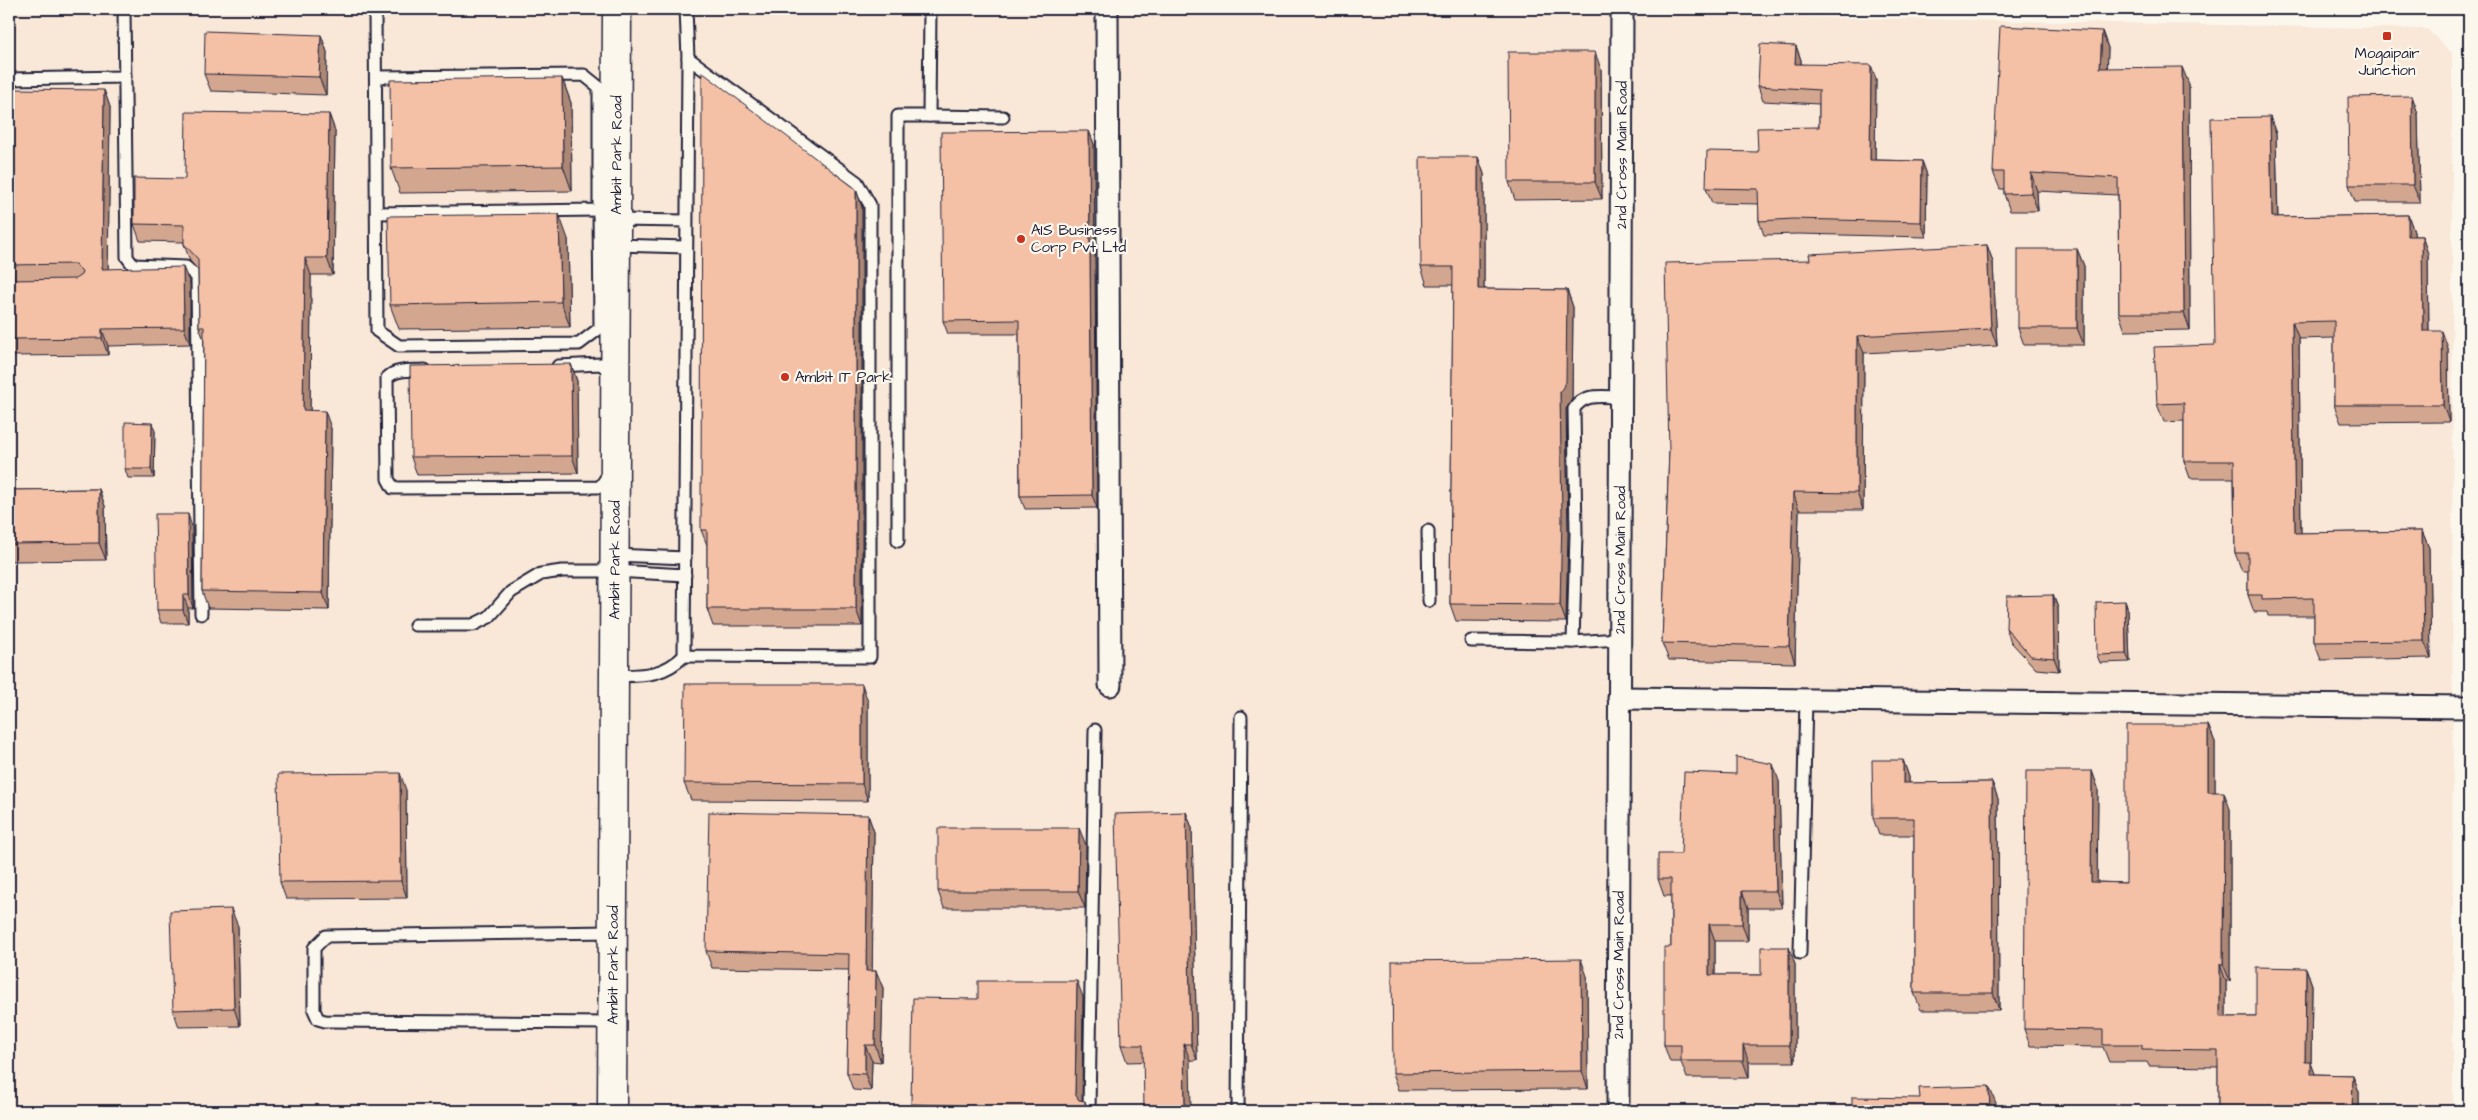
<svg xmlns="http://www.w3.org/2000/svg" width="2478" height="1120" font-family="'Architects Daughter',sans-serif">
<style>
.built{fill:#f9e7d7}
.lines{fill:none;stroke-linecap:round;stroke-linejoin:round}
.lane-casing{stroke:#22223b;stroke-width:15}
.street-casing{stroke:#22223b;stroke-width:25}
.secondary-casing{stroke:#22223b;stroke-width:31}
.lane{stroke:#fbf7ec;stroke-width:11}
.street{stroke:#fbf7ec;stroke-width:21}
.secondary{stroke:#fbf7ec;stroke-width:28}
.wall{fill:#d3a68f;stroke:#22223b}
.shaded-wall{fill:#ac8774;stroke:#22223b}
.building{fill:#f5c1a6;stroke:#22223b}
.poi-dot{fill:#c8321e;stroke:#fbf7ec;stroke-width:2}
.labels{text-anchor:middle;dominant-baseline:central;stroke-width:4.5;stroke-linejoin:round;paint-order:stroke}
.poi-label{font-size:15px;fill:#22223b;stroke:#fbf7ec;text-anchor:start}
.street-label{font-size:15px;fill:#22223b;stroke:#fbf7ec}
</style>
<rect width="100%" height="100%" fill="#fbf7ec"/>
<filter id="ink" filterUnits="userSpaceOnUse"><feTurbulence type="fractalNoise" baseFrequency=".02" numOctaves="2"/><feDisplacementMap in="SourceGraphic" scale="10" xChannelSelector="R" yChannelSelector="G"/><feConvolveMatrix kernelMatrix="1 2 1 2 8 2 1 2 1" color-interpolation-filters="sRGB"/></filter>
<g filter="url(#ink)">
<polygon class="built" points="9,9 1544,12 2427,29 2452,53 2453,1111 9,1111"/>
<g class="lines">
<g class="lane-casing">
<g id="lane">
<polyline points="124,9 127,257 133,265 186,267 197,277 201,614"/>
<polyline points="375,9 377,331 399,346 579,344 600,328 599,210 616,210"/>
<polyline points="686,9 688,58"/>
<polygon points="688,58 857,182 870,205 870,657 684,656"/>
<polyline points="376,77 584,75 599,87 599,210 377,213"/>
<polyline points="9,79 125,77"/>
<polyline points="929,116 1003,117"/>
<polyline points="616,220 686,221"/>
<polyline points="616,245 686,247"/>
<polyline points="558,366 601,364 608,370 609,377"/>
<path d="M425,370C412,371 396,368 387,378L388,479L393,488L600,487L609,474"/>
<polyline points="1428,531 1429,601"/>
<polyline points="898,541 898,116 929,116 930,9"/>
<polyline points="615,555 685,558"/>
<polyline points="415,625 473,625 489,617 511,592 541,574 562,571 615,571 685,575"/>
<path d="M1471,641L1573,642L1576,534L1574,409C1584,392 1603,397 1620,397"/>
<polyline points="1573,642 1619,639"/>
<path d="M614,676C643,675 662,677 684,656"/>
<polyline points="1800,953 1806,699"/>
<polyline points="613,1023 325,1021 318,1019 314,1010 314,948 326,936 613,932"/>
<polyline points="1089,1111 1095,730"/>
<polyline points="1238,1111 1241,717"/>
</g>
</g>
<g class="street-casing">
<g id="street">
<polyline points="1107,9 1110,685"/>
<polyline points="1619,698 2469,707"/>
<path id="s1" d="M1618,1111L1622,9"/>
</g>
</g>
<g class="secondary-casing">
<g id="secondary">
<path id="s2" d="M612,1111L617,9"/>
</g>
</g>
<use href="#lane" class="lane"/>
<use href="#street" class="street"/>
<use href="#secondary" class="secondary"/>
</g>
<g class="wall">
<polygon points="2102,31 2108,48 2107,68 2189,84 2190,330 2125,331 2119,313 2118,195 2037,191 2038,211 2010,211 2004,194 2004,189 2000,189 1993,172"/>
<polygon points="321,35 327,52 326,95 211,91 204,74"/>
<polygon points="1796,46 1801,60 1801,64 1876,79 1875,160 1922,161 1927,175 1926,237 1798,234 1764,235 1759,221 1759,204 1712,203 1706,188 1758,152 1819,127 1819,104 1763,101 1758,86"/>
<polygon points="1601,69 1602,199 1515,200 1509,182"/>
<polygon points="562,78 571,103 572,191 400,193 391,168"/>
<polygon points="104,90 110,107 108,269 190,284 190,344 108,346 108,355 9,356 9,283 15,279 9,265"/>
<polygon points="2412,96 2418,114 2420,202 2355,202 2349,185"/>
<polygon points="329,114 335,131 333,275 311,275 310,410 331,428 329,610 208,608 202,591 204,340 199,327 198,270 190,261 184,244 184,242 140,241 134,224 185,179"/>
<polygon points="2270,117 2276,134 2278,217 2408,215 2414,232 2414,236 2422,236 2428,254 2429,331 2448,348 2449,422 2341,423 2334,405 2334,338 2299,339 2301,533 2422,531 2429,548 2431,658 2321,660 2314,642 2314,616 2268,616 2267,612 2254,612 2248,595 2248,571 2242,571 2235,553 2234,478 2190,478 2184,461 2184,421 2164,422 2157,404 2215,345"/>
<polygon points="1089,131 1094,144 1097,508 1025,509 1020,496 1019,334 948,334 943,321"/>
<polygon points="1478,157 1484,174 1484,289 1567,290 1573,307 1572,399 1566,409 1568,534 1566,622 1456,621 1450,604 1453,285 1427,285 1421,267"/>
<polygon points="856,189 862,207 862,626 713,626 707,609 707,545 701,530"/>
<polygon points="568,239 570,327 399,329 390,305"/>
<polygon points="1987,245 1993,262 1997,346 1864,353 1863,510 1799,510 1795,663 1669,660 1662,643 1669,451 1810,260"/>
<polygon points="2077,249 2084,266 2084,345 2024,345 2018,328"/>
<polygon points="571,364 577,381 578,473 417,475 411,457"/>
<polygon points="155,431 154,478 128,478 125,469"/>
<polygon points="99,489 105,506 106,560 9,561 9,490"/>
<polygon points="192,527 193,608 188,608 188,623 161,623 157,610"/>
<polygon points="2053,595 2058,608 2059,671 2036,669 2011,642 2006,628"/>
<polygon points="2125,601 2128,610 2130,662 2100,663 2097,655"/>
<polygon points="868,702 868,801 691,800 684,783"/>
<polygon points="2208,725 2215,742 2215,792 2230,809 2230,981 2226,981 2226,1017 2256,1017 2306,968 2312,985 2311,1063 2315,1074 2353,1075 2359,1092 2359,1111 2218,1111 2218,1067 2149,1066 2147,1062 2109,1062 2103,1047 2030,1046 2024,1029 2092,771 2098,788 2097,882 2126,883"/>
<polygon points="1903,760 1909,777 1909,783 1992,782 1998,799 1999,1010 1921,1010 1914,993 1914,835 1879,835 1873,818"/>
<polygon points="1779,781 1782,908 1748,908 1748,941 1715,941 1715,975 1761,975 1795,964 1795,1062 1749,1062 1749,1078 1687,1078 1681,1062 1670,1062 1664,1045 1671,947 1671,896 1664,896 1658,879 1681,854"/>
<polygon points="406,790 407,898 286,899 280,882"/>
<polygon points="1186,812 1192,828 1197,1060 1127,1062 1121,1045"/>
<polygon points="868,815 874,832 872,971 876,971 883,988 881,1062 872,1061 871,1091 853,1090 847,1073 849,970 712,968 706,951"/>
<polygon points="1086,845 1085,908 944,908 938,891"/>
<polygon points="238,926 240,1026 179,1027 173,1010"/>
<polygon points="1587,976 1588,1089 1399,1090 1393,1073"/>
<polygon points="1083,997 1082,1101 1088,1111 913,1111 911,1104 978,999"/>
</g>
<g class="shaded-wall">
<polygon points="2102,31 2108,48 2107,85 2100,68"/>
<polygon points="321,35 327,52 326,95 319,77"/>
<polygon points="1796,46 1801,60 1800,78 1795,64"/>
<polygon points="1595,52 1601,69 1602,199 1595,182"/>
<polygon points="1871,65 1876,79 1875,174 1870,160"/>
<polygon points="2182,67 2189,84 2190,330 2184,313"/>
<polygon points="562,78 571,103 572,191 563,166"/>
<polygon points="104,90 110,107 108,286 102,269"/>
<polygon points="2412,96 2418,114 2420,202 2413,185"/>
<polygon points="329,114 335,131 333,275 327,258"/>
<polygon points="2270,117 2276,134 2278,234 2272,217"/>
<polygon points="1089,131 1094,144 1097,508 1092,495"/>
<polygon points="1478,157 1484,174 1484,306 1478,289"/>
<polygon points="1922,161 1927,175 1926,237 1921,222"/>
<polygon points="2031,173 2037,191 2038,211 2031,193"/>
<polygon points="856,189 862,207 862,626 856,609"/>
<polygon points="559,214 568,239 570,327 561,302"/>
<polygon points="2408,215 2414,232 2415,254 2408,236"/>
<polygon points="2422,236 2428,254 2429,348 2423,331"/>
<polygon points="1987,245 1993,262 1997,346 1991,329"/>
<polygon points="2077,249 2084,266 2084,345 2077,328"/>
<polygon points="305,258 311,275 310,427 303,410"/>
<polygon points="183,267 190,284 190,344 184,328"/>
<polygon points="1567,290 1573,307 1572,399 1566,409 1568,534 1566,622 1560,605 1560,392"/>
<polygon points="2292,322 2299,339 2301,550 2295,533"/>
<polygon points="102,329 108,346 108,355 102,338"/>
<polygon points="2442,331 2448,348 2449,422 2443,405"/>
<polygon points="1857,336 1864,353 1863,510 1857,493"/>
<polygon points="571,364 577,381 578,473 572,456"/>
<polygon points="325,411 331,428 329,610 323,593"/>
<polygon points="152,423 155,431 154,478 151,469"/>
<polygon points="99,489 105,506 106,560 99,543"/>
<polygon points="1793,492 1799,510 1795,663 1789,646"/>
<polygon points="188,514 192,527 193,608 189,595"/>
<polygon points="2422,531 2429,548 2431,658 2424,641"/>
<polygon points="183,595 188,608 188,623 183,610"/>
<polygon points="2053,595 2058,608 2059,671 2054,658"/>
<polygon points="2125,601 2128,610 2130,662 2126,654"/>
<polygon points="862,684 868,702 868,801 862,784"/>
<polygon points="2208,725 2215,742 2215,809 2208,792"/>
<polygon points="1903,760 1909,777 1909,799 1903,783"/>
<polygon points="1773,764 1779,781 1782,908 1776,891"/>
<polygon points="2092,771 2098,788 2097,899 2091,882"/>
<polygon points="400,773 406,790 407,898 401,881"/>
<polygon points="1992,782 1998,799 1999,1010 1993,993"/>
<polygon points="2224,792 2230,809 2230,981 2223,964"/>
<polygon points="1186,812 1192,828 1197,1060 1191,1044"/>
<polygon points="868,815 874,832 872,988 866,971"/>
<polygon points="1079,828 1086,845 1085,908 1078,891"/>
<polygon points="1742,891 1748,908 1748,941 1742,924"/>
<polygon points="231,909 238,926 240,1026 234,1008"/>
<polygon points="1709,924 1715,941 1715,992 1709,975"/>
<polygon points="1789,947 1795,964 1795,1062 1789,1045"/>
<polygon points="1581,959 1587,976 1588,1089 1582,1071"/>
<polygon points="2220,964 2226,981 2226,1034 2220,1017"/>
<polygon points="2306,968 2312,985 2311,1063 2317,1079 2317,1091 2305,1062"/>
<polygon points="876,971 883,988 881,1062 875,1045"/>
<polygon points="1077,981 1083,997 1082,1111 1075,1094"/>
<polygon points="1184,1044 1190,1060 1191,1111 1185,1111"/>
<polygon points="865,1045 872,1061 871,1091 865,1074"/>
<polygon points="1743,1045 1749,1062 1749,1078 1743,1061"/>
<polygon points="2353,1075 2359,1092 2359,1111 2352,1111"/>
<polygon points="1989,1086 1996,1103 1996,1111 1990,1111"/>
<polygon points="1085,1101 1088,1111 1085,1111"/>
</g>
<g class="building">
<polygon points="2000,26 2102,31 2100,68 2182,67 2184,313 2119,313 2118,178 2031,173 2031,193 2004,194 2004,172 1993,172"/>
<polygon points="205,31 321,35 319,77 204,74"/>
<polygon points="1760,44 1796,46 1795,64 1871,65 1870,160 1922,161 1921,222 1793,219 1759,221 1758,189 1706,188 1707,151 1758,152 1757,128 1819,127 1819,90 1758,86"/>
<polygon points="1508,52 1595,52 1595,182 1509,182"/>
<polygon points="702,72 856,189 856,609 707,609 707,530 701,530"/>
<polygon points="562,78 563,166 391,168 390,80"/>
<polygon points="11,89 104,90 102,269 183,267 184,328 102,329 102,338 9,339 9,280 75,279 81,275 82,271 75,264 9,265"/>
<polygon points="2412,96 2413,185 2349,185 2348,97"/>
<polygon points="186,112 329,114 327,258 305,258 303,410 325,411 323,593 202,591 204,327 199,327 198,259 184,244 184,225 134,224 134,178 185,179"/>
<polygon points="2270,117 2272,217 2408,215 2408,236 2422,236 2423,331 2442,331 2443,405 2334,405 2334,321 2292,322 2295,533 2422,531 2424,641 2314,642 2314,598 2262,599 2262,595 2248,595 2248,553 2235,553 2234,461 2184,461 2184,403 2157,404 2154,347 2215,345 2211,118"/>
<polygon points="1089,131 1092,495 1020,496 1019,320 943,321 941,132"/>
<polygon points="1420,157 1478,157 1478,289 1567,290 1566,382 1560,392 1562,517 1560,605 1450,604 1453,267 1421,267"/>
<polygon points="559,214 561,302 390,305 388,216"/>
<polygon points="1987,245 1991,329 1857,336 1857,493 1793,492 1789,646 1662,643 1669,451 1665,263 1810,260 1809,254"/>
<rect x="2018" y="249" width="59" height="79"/>
<polygon points="571,364 572,456 411,457 410,366"/>
<polygon points="125,422 152,423 151,469 125,469"/>
<polygon points="99,489 99,543 9,544 9,490"/>
<polygon points="155,514 188,514 189,595 183,595 183,610 157,610"/>
<polygon points="2053,595 2054,658 2031,656 2006,628 2007,596"/>
<polygon points="2125,601 2126,654 2097,655 2096,602"/>
<polygon points="685,684 862,684 862,784 684,783"/>
<polygon points="2126,725 2208,725 2208,792 2224,792 2223,964 2220,964 2220,1017 2256,1017 2256,967 2306,968 2305,1062 2311,1062 2311,1074 2353,1075 2352,1111 2218,1111 2218,1050 2142,1049 2142,1045 2103,1045 2103,1030 2024,1029 2026,771 2092,771 2091,882 2126,883"/>
<polygon points="1736,757 1773,764 1776,891 1742,891 1742,924 1709,924 1709,975 1761,975 1761,947 1789,947 1789,1045 1743,1045 1743,1061 1681,1061 1681,1045 1664,1045 1664,947 1671,947 1671,879 1658,879 1658,854 1681,854 1684,772 1736,774"/>
<polygon points="1872,760 1903,760 1903,783 1992,782 1993,993 1914,993 1914,818 1873,818"/>
<polygon points="400,773 401,881 280,882 278,774"/>
<polygon points="709,812 868,815 866,971 876,971 875,1045 865,1045 865,1074 847,1073 849,954 706,951"/>
<polygon points="1186,812 1191,1044 1184,1044 1185,1111 1144,1111 1143,1045 1121,1045 1115,814"/>
<polygon points="938,828 1079,828 1078,891 938,891"/>
<polygon points="231,909 234,1008 173,1010 170,911"/>
<polygon points="1581,959 1582,1071 1393,1073 1392,961"/>
<polygon points="978,981 1077,981 1075,1094 1079,1100 1085,1101 1085,1111 978,1111 978,1106 911,1104 913,998 978,999"/>
<polygon points="1989,1086 1990,1111 1852,1111 1852,1097 1920,1098 1919,1088"/>
</g>
</g>
<g class="poi-dot">
<rect x="2382" y="31" width="10" height="10" rx="2.5"/>
<circle cx="1021" cy="239" r="5"/>
<circle cx="785" cy="377" r="5"/>
</g>
<g class="labels">
<g class="poi-label">
<text x="2387" y="53" text-anchor="middle">Mogaipair<tspan x="2387" dy="17">Junction</tspan></text>
<text x="1031" y="230">AIS Business<tspan x="1031" dy="17">Corp Pvt Ltd</tspan></text>
<text x="795" y="377">Ambit IT Park</text>
</g>
<g class="street-label">
<text stroke="none"><textPath href="#s2" startOffset="956">Ambit Park Road</textPath></text>
<text stroke="none"><textPath href="#s1" startOffset="956">2nd Cross Main Road</textPath></text>
<text stroke="none"><textPath href="#s2" startOffset="551">Ambit Park Road</textPath></text>
<text stroke="none"><textPath href="#s1" startOffset="551">2nd Cross Main Road</textPath></text>
<text stroke="none"><textPath href="#s2" startOffset="146">Ambit Park Road</textPath></text>
<text stroke="none"><textPath href="#s1" startOffset="146">2nd Cross Main Road</textPath></text>
</g>
</g>
<rect width="2478" height="1120" fill="none" stroke="#fbf7ec" stroke-width="30"/>
<rect x="15" y="15" width="2448" height="1090" fill="none" stroke="#22223b" stroke-width="2" filter="url(#ink)"/>
</svg>
